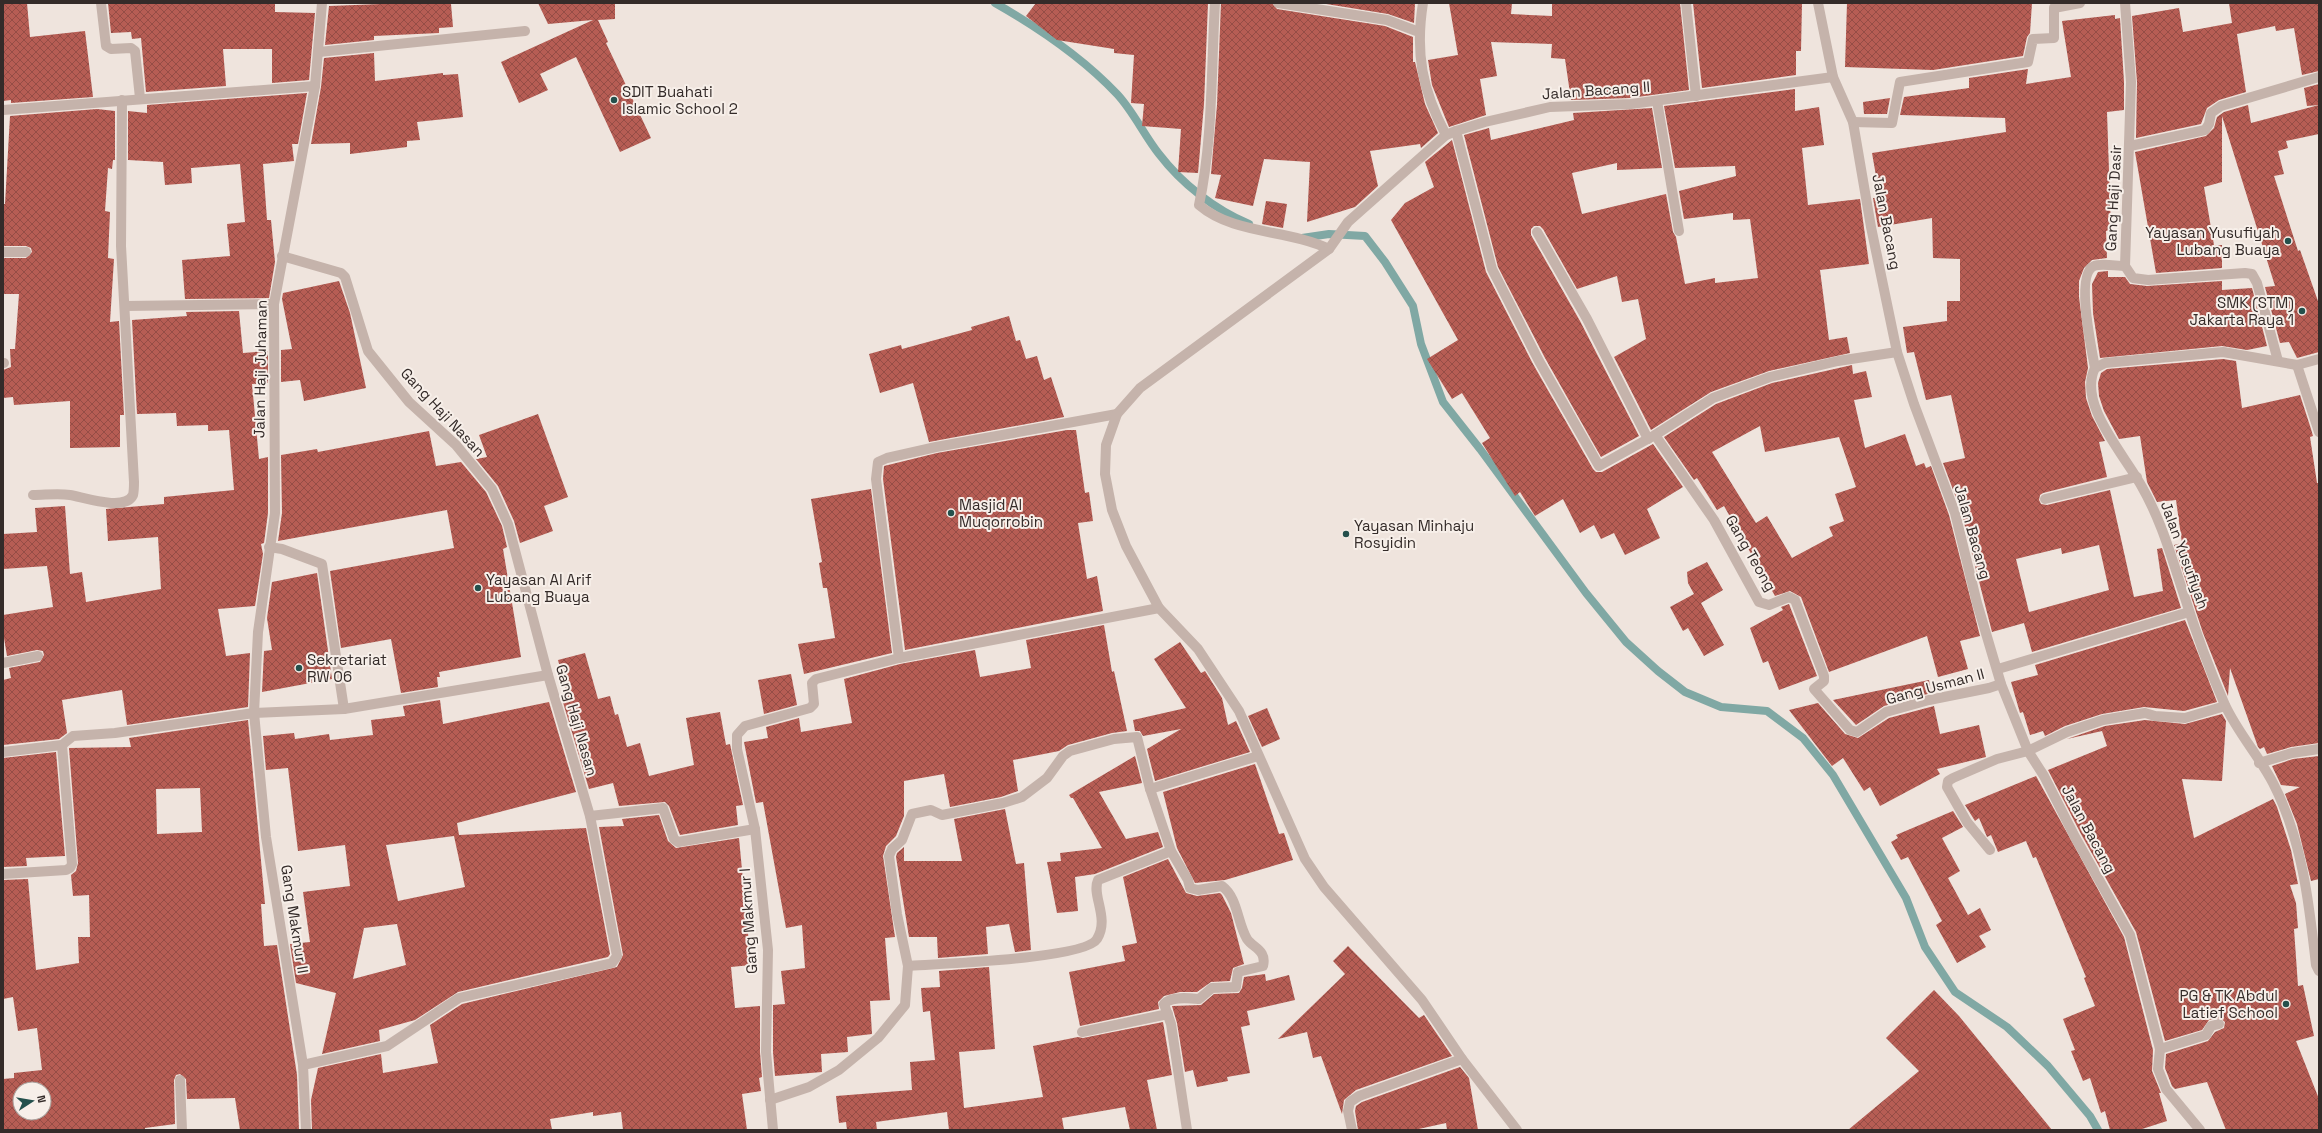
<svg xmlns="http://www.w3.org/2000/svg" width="2322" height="1133" font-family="'Space Grotesk',sans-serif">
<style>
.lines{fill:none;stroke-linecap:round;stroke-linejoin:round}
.stream{stroke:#80a8a4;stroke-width:8}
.building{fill:url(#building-cross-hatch);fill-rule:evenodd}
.minor{stroke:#c5b3ab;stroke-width:10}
.poi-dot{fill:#24504c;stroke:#f7efe9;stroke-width:1.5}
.labels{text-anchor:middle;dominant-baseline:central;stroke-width:4;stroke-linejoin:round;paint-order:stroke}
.street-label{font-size:15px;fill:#342b29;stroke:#f7efe9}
.poi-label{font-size:15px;fill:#342b29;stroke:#f7efe9;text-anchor:start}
</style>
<defs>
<pattern id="building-cross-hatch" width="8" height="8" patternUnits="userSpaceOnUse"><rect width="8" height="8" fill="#b65d54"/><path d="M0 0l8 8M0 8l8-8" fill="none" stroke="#954d46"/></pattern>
</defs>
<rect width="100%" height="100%" fill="#efe4dd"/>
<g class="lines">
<g class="stream">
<path d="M995,3C1039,28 1082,57 1117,94C1133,111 1144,135 1159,154C1182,184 1214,209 1249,224"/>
<polyline points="1302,238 1329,234 1365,236 1385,262 1413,306 1421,344 1443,402 1480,449 1586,593 1626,642 1658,671 1685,692 1721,707 1767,711 1803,738 1833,775 1906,898 1925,947 1955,992 2007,1027 2048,1066 2090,1116 2098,1130"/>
</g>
</g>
<g class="building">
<polygon points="3,3 27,3 30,37 85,31 93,97 11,103 11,100 3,101"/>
<polygon points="108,3 275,3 275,12 315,13 309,80 272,83 272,49 223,49 226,86 146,92 141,38 132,39 131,32 111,33"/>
<polygon points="407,3 451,4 453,27 439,28 439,33 374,36 374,40 325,45 329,6"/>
<polygon points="538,3 615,3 615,19 598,20 608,42 606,43 651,138 620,152 576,57 540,74 548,90 519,103 501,62 593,20 548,24"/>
<polygon points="1036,3 1208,3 1204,104 1198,173 1178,172 1181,129 1142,126 1144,104 1131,103 1134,55 1114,53 1114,49 1057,40 1026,16"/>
<polygon points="1221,3 1272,3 1277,9 1385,26 1413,37 1413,62 1415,62 1425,104 1438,133 1421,148 1420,144 1370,151 1378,186 1355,207 1307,222 1310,162 1264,159 1253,206 1215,198 1221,175 1211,174 1217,105"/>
<polygon points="1320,3 1415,3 1414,23 1388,14"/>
<polygon points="1449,3 1512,3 1511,14 1552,16 1552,3 1680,3 1689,90 1630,98 1571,100 1565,59 1551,58 1552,44 1491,42 1497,76 1480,79 1486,115 1449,127 1432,85 1428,60 1458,55"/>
<polygon points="1693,3 1802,3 1801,51 1796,51 1796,75 1702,88"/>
<polygon points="1847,3 2032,3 2030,33 2027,37 2023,56 1933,70 1845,67"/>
<polygon points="2229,3 2319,3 2319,71 2302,75 2294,28 2276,31 2275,26 2237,34 2246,92 2219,100 2207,108 2201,124 2136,138 2137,82 2132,16 2179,8 2183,32 2232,23"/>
<path d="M2115,15V19L2120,18L2124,82V110L2107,112L2111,230L2106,231L2107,258L2092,260L2084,268L2079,281V297L2088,368L2085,382L2086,398L2092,416L2105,441L2099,442L2107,477L2043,493L2040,495L2039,500L2041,504L2047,505L2110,490L2134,597L2163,591L2157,549L2162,548L2181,608L2032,652L2024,623L1992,632L1961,511L1943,463L1965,458L1951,395L1926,400L1914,352L1907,353L1903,327L1947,321V301H1960V259L1933,258L1932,218L1878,227L1873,198H1876V194L1879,193L1872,153L2006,132L2005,118L1900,115L1904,97L1969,88V78L2028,69L2026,84L2071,77L2062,21ZM2099,545L2109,590L2029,612L2016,559L2061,548L2062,554Z"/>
<polygon points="374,53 375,81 443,73 443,75 458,74 463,117 417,122 420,140 407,141 407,147 350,154 350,143 311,144 321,87 324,58"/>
<polygon points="2319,84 2319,105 2307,106 2304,88"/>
<polygon points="1795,89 1795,111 1819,107 1824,145 1802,148 1808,205 1860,199 1869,264 1820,270 1829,340 1847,337 1850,353 1769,371 1711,392 1651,430 1614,357 1646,339 1638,299 1622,302 1617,276 1577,289 1543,229 1540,226 1534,226 1531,229 1531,235 1580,321 1639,436 1601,457 1545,358 1498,267 1464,135 1489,128 1491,140 1574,120 1573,113 1652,108 1662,168 1617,170 1617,163 1572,173 1582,214 1666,194 1673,232 1676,237 1685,284 1715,278 1715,283 1758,278 1750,219 1733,220 1733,213 1684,219 1679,191 1736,176 1735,166 1675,168 1664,106"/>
<polygon points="307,93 298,144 292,144 294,161 263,164 267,220 271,220 275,262 269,298 185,299 182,260 230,256 227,224 245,222 240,164 191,168 192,183 165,185 163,162 128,160 128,111 147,113 147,105"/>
<polygon points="1890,98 1887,114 1864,114 1863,102"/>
<polygon points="2248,105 2251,123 2319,105 2319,134 2286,141 2288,148 2278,151 2284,174 2274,176 2298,251 2300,250 2319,304 2319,352 2297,358 2289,342 2280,343 2265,287 2275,286 2222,116 2222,182 2204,187 2214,245 2222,245 2222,268 2156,273 2135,152 2206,136 2214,128 2217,117 2224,112"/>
<polygon points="97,109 115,111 115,160 113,160 112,169 108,168 105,211 110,212 108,258 114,259 110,322 119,321 124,415 120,415 120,447 70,448 70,401 14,405 13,397 3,398 3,370 11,367 10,349 15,349 19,294 3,294 3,258 26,258 32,252 31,248 26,246 3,246 3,204 5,204 10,116"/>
<polygon points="1452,140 1486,272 1533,364 1593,469 1596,472 1602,472 1653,444 1683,487 1647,509 1660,538 1625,555 1614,533 1601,539 1594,525 1580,533 1563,499 1535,516 1520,492 1515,496 1482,443 1490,438 1462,393 1452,399 1427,359 1458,340 1391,220 1405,203 1434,187 1425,162"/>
<polygon points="1266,201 1287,204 1283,228 1262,224"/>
<polygon points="2108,271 2108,277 2125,277 2130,284 2147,286 2222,281 2222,290 2252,288 2267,346 2247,350 2222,346 2100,358 2093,313 2092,284 2098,272"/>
<polygon points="339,281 350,313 366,388 304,401 300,380 281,382 281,350 292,349 282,299 283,293"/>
<polygon points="239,311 243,353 268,351 268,383 252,384 259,459 268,457 268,513 264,543 261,544 263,554 255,606 218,609 226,656 250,653 248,707 127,725 122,690 62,700 67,733 59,739 3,745 3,680 11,678 9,668 40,662 44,655 43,651 37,650 7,656 3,632 3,615 53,607 47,566 3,569 3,534 37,532 35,508 65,506 70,574 82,572 86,602 161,589 158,537 108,541 106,509 164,504 164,497 234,490 229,430 208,431 208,425 177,426 176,413 137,414 132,320 187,316 186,312"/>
<polygon points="1009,316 1016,341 1020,340 1026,359 1037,356 1044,380 1051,377 1064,417 929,442 913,383 880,393 869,354 901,345 902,349 972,330 971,327"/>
<polygon points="2223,359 2236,361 2242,408 2300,395 2311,429 2313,436 2310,437 2317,483 2319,483 2319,743 2291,747 2267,754 2264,747 2260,749 2258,747 2230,668 2228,696 2203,633 2174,545 2182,543 2176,500 2157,502 2147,482 2140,436 2119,439 2104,411 2099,396 2098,383 2101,373 2107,369"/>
<path d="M1852,365L1853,374L1866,371L1872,397L1854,400L1865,448L1905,434L1916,466L1924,463L1926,468L1931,466L1949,515L1980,636L1960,641L1968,669L1938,677L1927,636L1829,672L1801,597L1790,591L1775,596L1724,506L1717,510L1697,478L1694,480L1664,437L1716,404L1772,383ZM1760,426L1765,452L1839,437L1856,487L1835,494L1844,521L1829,527L1833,536L1792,558L1767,516L1756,523L1712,452Z"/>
<polygon points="538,414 568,497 544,506 553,531 520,543 514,521 498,486 476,459 487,457 479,435"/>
<polygon points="1067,430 1076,430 1085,493 1089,492 1093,521 1078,523 1087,579 1097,576 1103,611 905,650 883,479 884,466 937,453"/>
<polygon points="429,431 436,466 461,462 486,492 502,526 507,547 503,549 521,657 439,672 440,677 437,677 438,687 401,693 391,639 341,648 330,571 454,548 447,510 278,541 282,513 281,455 317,449 318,452"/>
<polygon points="871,489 892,653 804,674 798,644 835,638 827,588 823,588 819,563 822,562 811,499"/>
<polygon points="1707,562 1723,590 1701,603 1724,645 1704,656 1688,628 1683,631 1670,607 1694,594 1688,583 1687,572"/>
<polygon points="317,573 332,679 262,692 264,651 272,650 267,618 272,582"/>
<polygon points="1789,604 1817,676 1779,690 1768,661 1763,663 1750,628 1783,610 1781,607"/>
<polygon points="2185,620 2217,702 2184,711 2144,707 2102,714 2065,726 2045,736 2043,731 2030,735 2023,712 2020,713 2011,682 2038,675 2035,665"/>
<polygon points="1104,625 1112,672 1114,671 1127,731 1112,733 1068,745 1059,751 1013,760 1018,791 1001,797 950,807 944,774 904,781 904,816 896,836 886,846 883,856 895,937 885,938 890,1000 870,1001 872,1034 847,1037 848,1052 821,1054 822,1072 775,1076 773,1052 773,1005 785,1004 781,971 805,968 802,925 786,928 763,802 756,803 744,742 768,738 766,727 799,718 801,732 852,723 844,679 900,664 975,650 980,677 1031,668 1026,640"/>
<polygon points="1180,642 1201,673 1205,671 1222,698 1228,725 1236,721 1250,752 1155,781 1147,749 1181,729 1143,736 1140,731 1135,731 1133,720 1186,708 1154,659"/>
<polygon points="585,653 598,699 610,696 615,715 618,714 627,747 640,743 649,776 694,765 686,718 720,712 726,745 730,744 743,805 736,806 738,825 680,835 669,806 665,802 619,806 613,783 589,789 562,699 568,698 558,660"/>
<polygon points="791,674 797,705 764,714 758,680"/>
<polygon points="1929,680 1931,693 1884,706 1856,725 1833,700"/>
<path d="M440,700L443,724L549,702L576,792L457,823L459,835L586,828L610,954L608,957L458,992L415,1020L379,1030L380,1041L322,1054L336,993L296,983L290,944L310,942L303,892L350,886L345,845L298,851L288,768L266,770L263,736L294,733L295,739L329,734L330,740L373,735L371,720L405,716L403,706ZM454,836L465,887L398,901L386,845ZM397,924L406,965L353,979L364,928Z"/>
<polygon points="1818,703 1845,734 1858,738 1889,718 1934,706 1940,734 1979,725 1986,757 1937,769 1940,774 1880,806 1870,787 1864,791 1843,758 1832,766 1789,710"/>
<polygon points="1267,708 1280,739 1262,747 1248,716"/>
<polygon points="2222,714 2226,721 2222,781 2182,779 2194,838 2273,799 2277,807 2291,850 2298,884 2290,885 2296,903 2298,928 2294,929 2298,986 2303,985 2314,1036 2296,1041 2319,1099 2319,1130 2226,1130 2207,1082 2175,1089 2172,1086 2165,1068 2166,1054 2208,1041 2215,1032 2224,1028 2225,1022 2220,1018 2209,1020 2202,1030 2165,1041 2136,932 2081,834 2048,770 2107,746 2102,731 2067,739 2105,726 2145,720 2185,724"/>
<path d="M248,720L265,904H261L264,946L277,945L297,1075L299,1130H240L235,1098L187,1099L186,1079L180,1074L176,1075L174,1080L175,1124L145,1128V1130H3V1079L14,1078V1073L42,1070L37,1028L18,1031L13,997L3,999V880L28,879L36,970L79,963L78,937H90L89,895L73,896L71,875L76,871L78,863L69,748L131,747L129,738ZM200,788L202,832L157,834L156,789ZM20,1089H44V1113H20Z"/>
<polygon points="56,752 65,856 26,858 27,866 3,867 3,758"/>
<polygon points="1135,756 1142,783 1099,792 1126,839 1158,832 1163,847 1095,874 1075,877 1078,911 1057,913 1047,862 1061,861 1060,853 1102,848 1073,798 1071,798 1069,795"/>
<polygon points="2319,756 2319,879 2311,881 2297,824 2285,794 2300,787 2281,785 2272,766 2293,759"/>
<polygon points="1255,764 1279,834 1284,833 1293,860 1225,880 1195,883 1177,848 1163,792"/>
<polygon points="2036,776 2124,937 2153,1050 2152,1071 2161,1093 2159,1093 2167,1121 2139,1130 2110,1130 2105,1111 2101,1113 2090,1078 2083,1081 2071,1051 2075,1050 2063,1019 2095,1006 2084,978 2086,977 2036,857 2033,858 2026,841 1998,852 1991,835 1987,837 1979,818 1975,821 1965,805"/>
<polygon points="1005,809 1016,864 1024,863 1031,950 1015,952 1009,924 986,927 988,954 938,958 937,937 909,937 896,857 897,853 904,847 904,861 962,861 954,819"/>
<polygon points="1953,811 1963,827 1942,838 1960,871 1948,878 1968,915 1980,908 1991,930 1979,936 1986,947 1957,963 1936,925 1942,921 1908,857 1901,860 1891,842 1898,838 1896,835"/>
<polygon points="659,815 668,841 676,848 739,838 751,965 731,967 735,1008 760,1006 760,1052 762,1077 759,1078 761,1091 742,1094 747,1130 623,1130 621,1112 593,1116 593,1112 550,1119 552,1130 312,1130 311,1100 318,1068 381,1054 383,1073 438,1063 430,1025 462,1004 617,967 623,955 599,827 624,826 622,819"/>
<polygon points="1168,859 1186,893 1197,896 1220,893 1222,895 1231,913 1244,964 1233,968 1230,981 1211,982 1197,992 1180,992 1164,996 1158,1002 1159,1009 1080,1026 1069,972 1125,961 1122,946 1137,943 1123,877"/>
<polygon points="1348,946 1419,1018 1424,1015 1452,1056 1356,1090 1344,1100 1342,1114 1321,1056 1313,1058 1307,1032 1278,1039 1345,974 1333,961"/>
<polygon points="989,967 995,1049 959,1052 964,1108 1043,1097 1033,1046 1078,1037 1083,1038 1163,1022 1172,1075 1147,1080 1157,1130 1130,1130 1125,1107 1062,1118 1064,1130 949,1130 947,1112 876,1122 877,1130 847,1130 846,1122 839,1123 836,1096 912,1090 910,1062 935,1060 930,1011 923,1012 921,988 940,987 939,971"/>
<polygon points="1265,974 1266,981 1289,975 1295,1000 1247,1011 1250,1025 1241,1027 1250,1073 1227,1077 1228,1081 1197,1087 1193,1070 1185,1072 1177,1023 1172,1006 1201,1005 1214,994 1239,993 1242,988 1244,977"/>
<polygon points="1934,990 1959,1016 2052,1130 1848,1130 1919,1071 1886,1038"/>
<polygon points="1460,1067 1469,1078 1478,1130 1447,1130 1446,1123 1414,1130 1358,1130 1355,1111 1356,1106 1362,1102"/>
</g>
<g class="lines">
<g class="minor">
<polyline points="101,3 106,46 111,49 131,48 135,51 140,98"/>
<path d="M1215,3C1211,70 1213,140 1199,205C1234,235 1288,229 1329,249"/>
<polyline points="1278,3 1387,20 1419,32"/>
<path d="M1423,3C1415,53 1422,90 1446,135"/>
<polyline points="1686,3 1696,96"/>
<polyline points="1818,3 1833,77 1853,122 1871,227 1897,352 1914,404 1955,513 1977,603 2001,684 2028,751 2044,776 2075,837 2130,935 2160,1049 2158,1069 2166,1089 2200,1130"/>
<polyline points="2125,3 2131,82 2125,266 2133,278 2148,280 2245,273 2252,274 2257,283 2278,361"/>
<polyline points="319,52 525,31"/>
<polyline points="1657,101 1679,231"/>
<polyline points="3,110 315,86"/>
<polyline points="1853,122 1892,123 1900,82 2028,62 2033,39 2054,38 2054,8 2080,3"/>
<polyline points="1456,131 1492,269 1539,361 1599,466 1655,435 1713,398 1770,377 1838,361 1897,352"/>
<polyline points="2130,146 2205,130 2209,124 2211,113 2221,106 2319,77"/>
<polyline points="1537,232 1587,319 1648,439"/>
<polyline points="3,252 26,252"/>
<polyline points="282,256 341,273 345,277 368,351 409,402 456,445 492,489 508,524 548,675 590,816 617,956 612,963 459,998 387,1046 303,1065"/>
<polyline points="125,306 274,304"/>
<path d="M2319,359L2297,365L2223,352L2105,363L2095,368C2077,404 2125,455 2142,487C2161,520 2171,556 2183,592C2195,630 2209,669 2225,705C2238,733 2259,756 2273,783C2302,839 2309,902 2316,965L2319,971"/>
<polyline points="3,363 4,363"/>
<polyline points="2297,365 2319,432"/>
<path d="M2095,368C2092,351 2075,274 2094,266C2101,263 2116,266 2125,266"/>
<polyline points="1655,435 1714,520 1759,602 1769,605 1789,597 1795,600 1824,676 1824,681 1814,689 1850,730 1857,732 1886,712 1929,700 1989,688 2001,684"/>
<path d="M33,495C45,495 58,493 70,495C83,497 125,512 133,495C134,491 134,486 134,482L121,246L122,100"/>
<polyline points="2045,499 2137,477"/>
<polyline points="269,547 282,549 322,564 344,709"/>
<polyline points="899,658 876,479 878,462 887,458 936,447 1117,414"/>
<polyline points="3,663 38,656"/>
<polyline points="1998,669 2189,612"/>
<polyline points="3,752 62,745 73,736 115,733 254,713 344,709 548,675"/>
<polyline points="2259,763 2292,753 2319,749"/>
<path d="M1150,789L1171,851L1188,880L1190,888L1198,890L1222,886C1238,898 1237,922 1247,939C1253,948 1267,950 1263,966L1238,972L1236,987L1212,988L1199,999C1189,998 1171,996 1164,1004L1171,1024L1187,1130"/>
<polyline points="590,816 663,808 674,839 678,842 755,829"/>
<polyline points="1990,850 1967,822 1947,787 1948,781 1953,778 1997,759 2028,751 2067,732 2103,720 2145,713 2155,716 2185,718 2225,706"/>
<polyline points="3,874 66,870 70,868 72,864 62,745"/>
<path d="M908,966C937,964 1085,959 1097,939C1110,918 1091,895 1098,880L1171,851"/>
<polyline points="1082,1032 1168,1014"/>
<polyline points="2160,1049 2206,1035 2211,1026 2219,1024"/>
<polyline points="180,1080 182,1130"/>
<polyline points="770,1100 809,1087 839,1070 878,1038 905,1005 908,966 897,914 889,856 892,849 902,840 912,814 931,810 942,815 1003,803 1022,797 1047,778 1063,756 1070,751 1114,739 1137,737 1150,789 1258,756"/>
<polyline points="306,1130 303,1065 266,837 254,713 258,632 275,513 274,304 315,86 322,3"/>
<polyline points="773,1130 766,1052 768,950 755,829 737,749 737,735 745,726 810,708 814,704 812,683 816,679 899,658 1159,608"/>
<polyline points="1352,1130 1348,1111 1350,1102 1359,1096 1462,1059"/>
<polyline points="1517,1130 1462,1059 1422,1000 1324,887 1305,859 1239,711 1198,649 1159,608 1126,546 1112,510 1105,474 1106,445 1117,414 1140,388 1329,249 1348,222 1446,135 1456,131 1485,122 1550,107 1631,104 1833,77"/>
</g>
</g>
<g class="poi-dot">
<circle cx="614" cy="100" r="4"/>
<circle cx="2288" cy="241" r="4"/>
<circle cx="2302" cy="311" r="4"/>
<circle cx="951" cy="513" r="4"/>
<circle cx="1346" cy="534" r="4"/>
<circle cx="478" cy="588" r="4"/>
<circle cx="299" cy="668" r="4"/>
<circle cx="2286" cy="1004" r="4"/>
</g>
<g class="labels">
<g class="street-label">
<text transform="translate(1596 90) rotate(-4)">Jalan Bacang II</text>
<text transform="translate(2113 198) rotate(-87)">Gang Haji Dasir</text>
<text transform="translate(1887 222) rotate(79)">Jalan Bacang</text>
<text transform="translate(260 369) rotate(-89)">Jalan Haji Juhaman</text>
<text transform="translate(443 412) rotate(47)">Gang Haji Nasan</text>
<text transform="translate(1973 532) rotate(74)">Jalan Bacang</text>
<text transform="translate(1751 553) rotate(60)">Gang Teong</text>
<text transform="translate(2185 555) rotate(70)">Jalan Yusufiyah</text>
<text transform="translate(1935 686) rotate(-15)">Gang Usman II</text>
<text transform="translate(577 720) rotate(74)">Gang Haji Nasan</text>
<text transform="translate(2089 829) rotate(62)">Jalan Bacang</text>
<text transform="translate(295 919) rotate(81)">Gang Makmur II</text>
<text transform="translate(748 921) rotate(-94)">Gang Makmur I</text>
</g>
<g class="poi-label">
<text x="622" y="91">SDIT Buahati<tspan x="622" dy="17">Islamic School 2</tspan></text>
<text x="2280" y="232" text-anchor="end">Yayasan Yusufiyah<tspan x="2280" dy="17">Lubang Buaya</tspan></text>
<text x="2294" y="302" text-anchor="end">SMK (STM)<tspan x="2294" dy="17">Jakarta Raya 1</tspan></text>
<text x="959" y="504">Masjid Al<tspan x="959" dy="17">Muqorrobin</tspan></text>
<text x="1354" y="525">Yayasan Minhaju<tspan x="1354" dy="17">Rosyidin</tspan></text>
<text x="486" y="579">Yayasan Al Arif<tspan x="486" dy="17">Lubang Buaya</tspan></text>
<text x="307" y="659">Sekretariat<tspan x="307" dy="17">RW 06</tspan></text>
<text x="2278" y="995" text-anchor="end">PG &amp; TK Abdul<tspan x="2278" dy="17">Latief School</tspan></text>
</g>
</g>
<rect width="2322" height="1133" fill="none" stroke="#342b29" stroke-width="8"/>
<g transform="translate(32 1101) rotate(78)"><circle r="19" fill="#f7efe9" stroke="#a9a19c"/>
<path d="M0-3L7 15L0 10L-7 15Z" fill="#24504c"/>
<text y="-6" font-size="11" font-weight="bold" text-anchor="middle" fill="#342b29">N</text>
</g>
</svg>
